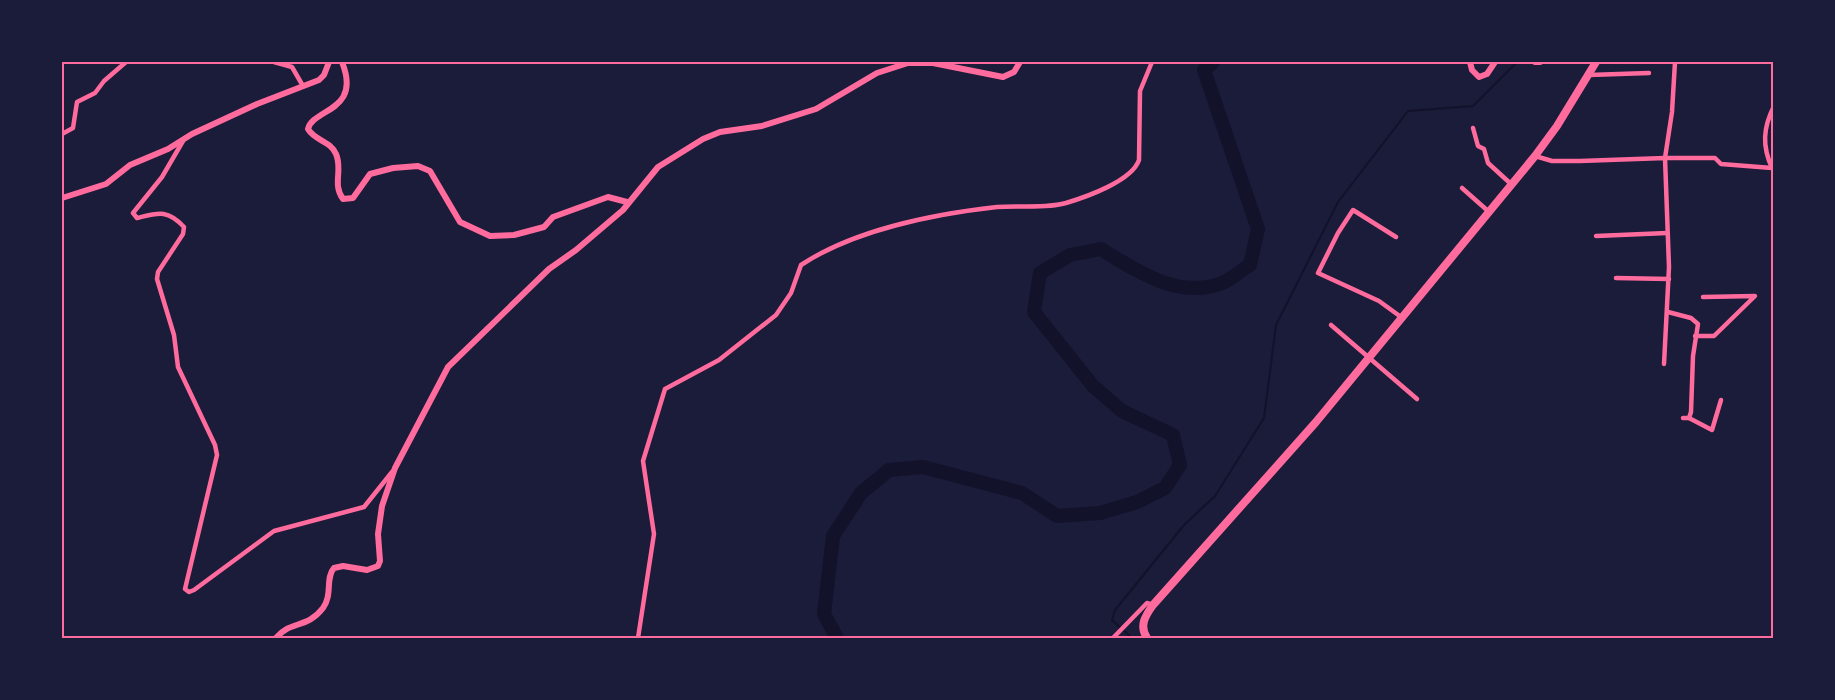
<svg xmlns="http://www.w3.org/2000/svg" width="1835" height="700" font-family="Lato,sans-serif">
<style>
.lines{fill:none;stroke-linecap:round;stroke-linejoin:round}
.stream{stroke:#12122b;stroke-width:2}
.river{stroke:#12122b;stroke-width:14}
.minor{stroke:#ff6b9d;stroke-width:4.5}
.tertiary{stroke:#ff6b9d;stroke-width:6}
.trunk{stroke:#ff6b9d;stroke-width:8}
.neatline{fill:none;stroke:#ff6b9d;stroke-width:2}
</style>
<rect width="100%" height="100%" fill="#1b1b3a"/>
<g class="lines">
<polyline class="stream" points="1132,638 1112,620 1115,610 1184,525 1215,496 1264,418 1276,325 1338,202 1408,111 1473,106 1517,62"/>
<path class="river" d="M837,638L824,614L833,536L861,493L889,470L923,467L1022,493L1057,516L1100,513L1137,502L1165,488L1180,465L1173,435L1122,411L1093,386L1034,312L1040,273L1070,255L1101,249C1137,271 1179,300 1222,283C1232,279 1241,270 1250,265L1258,229L1204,70L1213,62"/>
<g class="minor">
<polyline points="274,62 292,67 303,86"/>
<polyline points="1675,62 1672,112 1665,158 1715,158 1721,164 1772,168"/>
<polyline points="1589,75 1649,73"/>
<polyline points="1473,128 1478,146 1484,149 1488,163 1511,184"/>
<polyline points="62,134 73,128 77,102 95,93 104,81 126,62"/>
<path d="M183,141L162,177L133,213L137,218C158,213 167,209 184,227L183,234L158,272L157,279L174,335L178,367L215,445L217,455L185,589L189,592L194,590L274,531L364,507L392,472"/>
<polyline points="1535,156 1552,161 1580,161 1665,158 1669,267 1664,364"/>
<path d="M1772,168C1762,146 1763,128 1774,106"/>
<polyline points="1462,188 1488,211"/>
<polyline points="1596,236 1667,233"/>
<polyline points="1396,237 1353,210 1338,233 1318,273 1379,301 1401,317"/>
<polyline points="1616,278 1669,279"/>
<polyline points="1668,312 1691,318 1698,324 1693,356 1691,412 1689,418 1683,418"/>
<polyline points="1331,325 1417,399"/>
<polyline points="1695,336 1714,336 1755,296 1703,297"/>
<polyline points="1689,418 1712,430 1721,400"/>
<path d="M638,638L654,534L643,461L665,389L719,360L776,315L791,293L801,265C854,230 934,214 997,207C1019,205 1045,209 1066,203C1086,197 1132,181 1139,160L1140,91L1152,62"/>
<polyline points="1113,638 1147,603 1153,605"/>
</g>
<g class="tertiary">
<path d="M342,62C362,112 313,108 308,129C315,141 331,141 336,154C343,170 332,184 343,199L353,198L370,174L393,168L418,166L430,171L460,222L490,236L514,235L544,227L553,217L608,197L627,202"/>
<polyline points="1470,62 1472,70 1479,77 1487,74 1495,62"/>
<polyline points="1535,62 1540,62"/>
<polyline points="62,198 106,184 130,165 168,149 192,134 257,104 319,80 324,75 329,62"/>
<path d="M276,638C291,620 307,629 323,608C333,594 325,578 334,568L343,566L367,570L378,566L380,561L378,534L382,506L395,468L448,367L549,269L576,250L623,210L658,167L703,139L720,132L762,126L816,109L877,73L908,63H933L1003,77L1014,72L1020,62"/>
</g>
<path class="trunk" d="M1147,638C1139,626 1145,616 1153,605L1316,422L1535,156L1557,126L1596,62"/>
</g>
<rect width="1835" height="700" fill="none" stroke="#1b1b3a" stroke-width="126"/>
<rect x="63" y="63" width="1709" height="574" class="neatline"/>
</svg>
